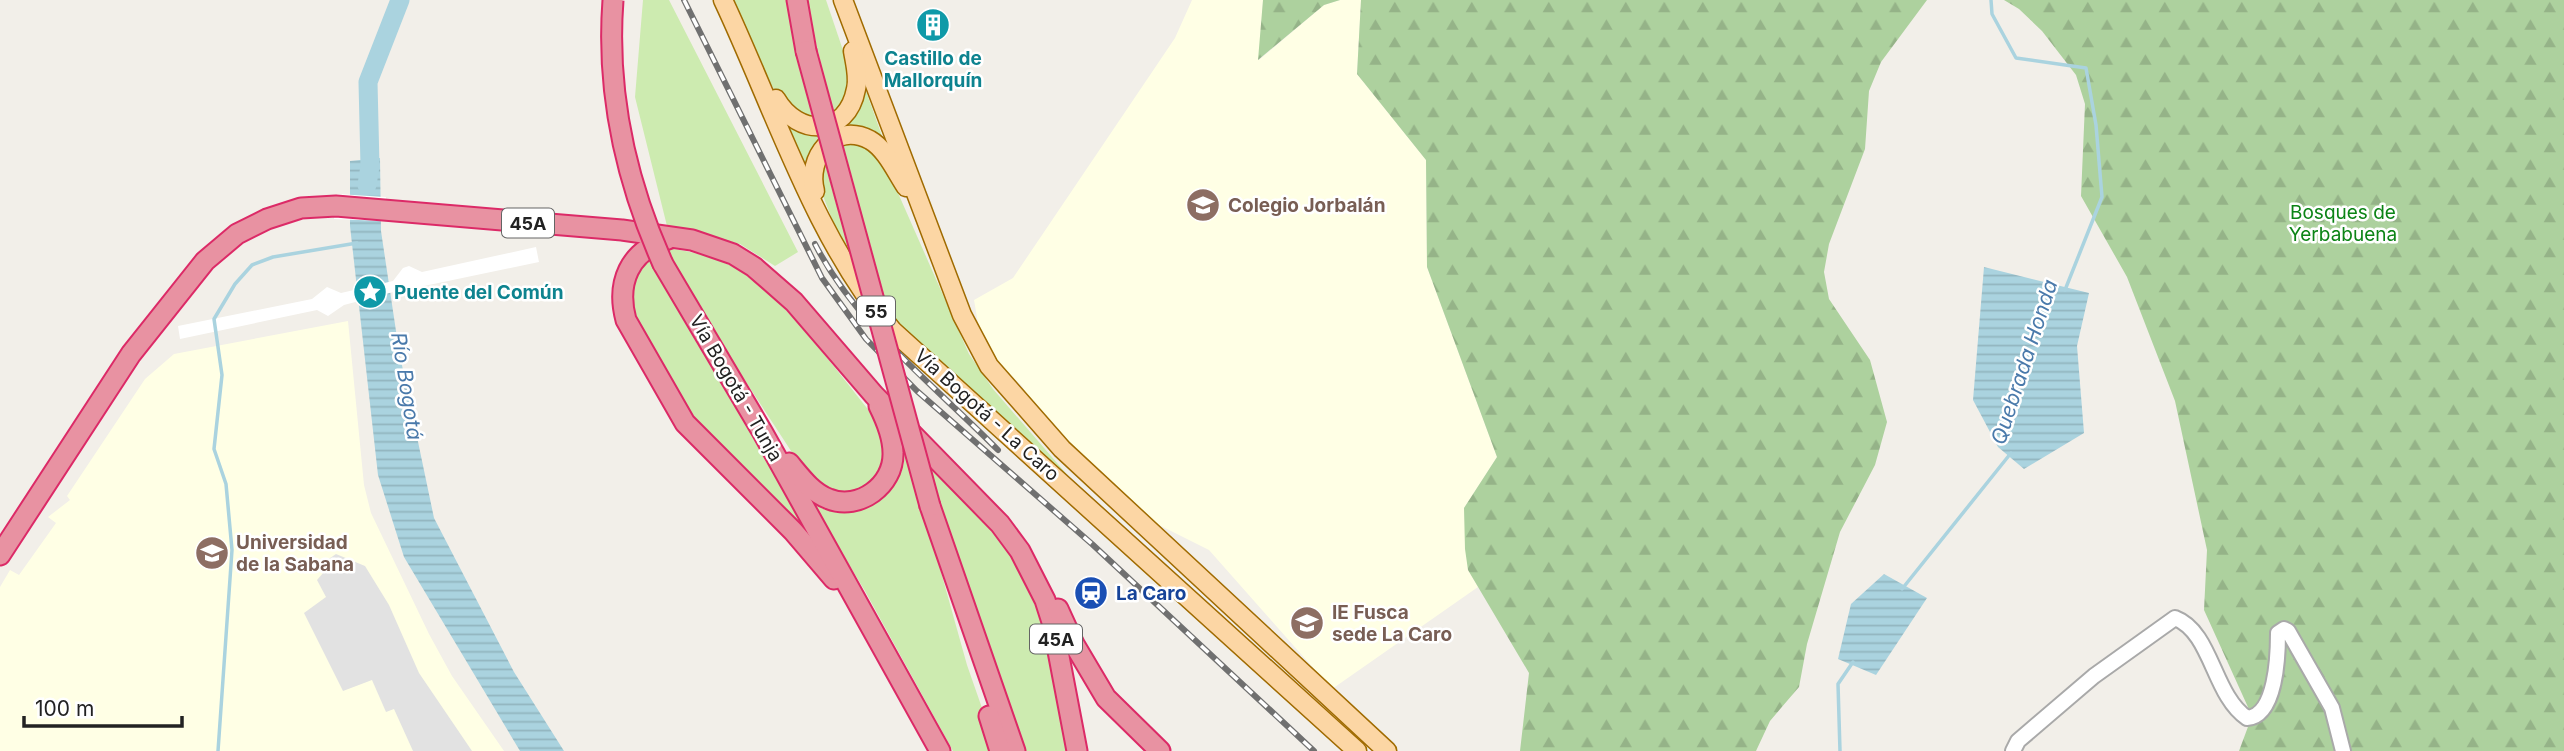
<svg xmlns="http://www.w3.org/2000/svg" width="2564" height="751" font-family="Inter,sans-serif">
<style>
.education{fill:#ffffe5}
.grass{fill:#cdebb0}
.forest{fill:url(#forest-firs)}
.parking{fill:#e2e2e2}
.water{fill:url(#water-rules)}
.pier{fill:#fff}
.lines{fill:none;stroke-linecap:round;stroke-linejoin:round}
.stream{stroke:#aad3df;stroke-width:3.5}
.river{stroke:#aad3df;stroke-width:19}
.minor-casing{stroke:#a9a9a9;stroke-width:18}
.major-casing{stroke:#a06b00;stroke-width:21}
.highway-casing{stroke:#dc2a67;stroke-width:23}
.minor{stroke:#fff;stroke-width:14}
.major{stroke:#fcd6a4;stroke-width:18}
.highway{stroke:#e892a2;stroke-width:19}
.rail-casing{stroke:#707070;stroke-width:6}
.rail{stroke:#fff;stroke-width:3.5;stroke-dasharray:10;stroke-linecap:butt}
.highway-bridge-casing{stroke:#dc2a67;stroke-width:23;stroke-linecap:butt}
.highway-bridge{stroke:#e892a2;stroke-width:19}
.labels{text-anchor:middle;dominant-baseline:central;stroke-width:5;stroke-linejoin:round;paint-order:stroke}
.shield{fill:#fff;stroke:#646464;stroke-width:2}
.shield-label{font-size:18px;font-weight:bold;fill:#222}
.culture-label{font-size:19px;font-weight:bold;fill:#0d838f;stroke:#fff}
.education-label{font-size:19px;font-weight:bold;fill:#785e54;stroke:#fff;text-anchor:start}
.park-label{font-size:19px;fill:#0c8416;stroke:#fff}
.street-label{font-size:19px;fill:#222;stroke:#fff}
.transit-label{font-size:19px;font-weight:bold;fill:#164399;stroke:#fff;text-anchor:start}
.water-label{font-size:21px;font-style:italic;fill:#4a7aab;stroke:#fff}
</style>
<defs>
<pattern id="forest-firs" width="22" height="20" patternUnits="userSpaceOnUse" patternTransform="scale(1.75)"><rect width="22" height="20" fill="#add19e"/><path d="M5 1l3.5 6h-7zM16 11l3.5 6h-7z" fill="#95b388"/></pattern>
<pattern id="water-rules" width="6" height="5" patternUnits="userSpaceOnUse" patternTransform="scale(1.75)"><rect width="6" height="5" fill="#aad3df"/><path d="M0 2.5h6" fill="none" stroke="#92b5bf"/></pattern>
</defs>
<rect width="100%" height="100%" fill="#f2efe9"/>
<g class="education">
<polygon points="1192,0 1263,0 1259,60 1324,5 1340,0 1361,0 1357,74 1426,160 1427,267 1497,457 1464,508 1468,570 1478,587 1332,689 1209,550 1157,524 1115,488 1035,409 1022,386 1000,365 979,329 974,300 1013,278 1175,38"/>
<polygon points="348,321 364,485 371,513 429,634 452,676 504,751 0,751 0,587 10,570 19,575 56,523 48,517 70,500 67,496 145,379 174,354"/>
</g>
<g class="grass">
<polygon points="643,0 669,0 798,252 775,266 740,244 667,226 635,97"/>
<path d="M729,0H787L813,120C774,114 745,33 729,0Z"/>
<polygon points="806,0 826,0 850,71 851,93 833,115"/>
<polygon points="862,80 887,150 880,140 816,145 809,156 806,171 783,123 793,128 820,133"/>
<path d="M844,143C867,143 874,150 887,168L969,354L993,389L1083,493L893,321L840,240L820,188V161Z"/>
<path d="M666,248C686,251 704,254 723,262C782,288 839,377 882,426L887,442L881,474C849,498 846,499 810,480L699,310Z"/>
<polygon points="650,252 823,547 692,418 630,315 629,278"/>
<path d="M895,428C942,481 1002,529 1032,593C1053,638 1058,702 1068,751H1025L999,682L944,517L927,522L967,665L997,751H953L865,591L802,487C813,496 823,509 837,512C864,516 908,484 904,454C903,446 898,436 895,428Z"/>
</g>
<g class="forest">
<polygon points="1263,0 1340,0 1324,5 1258,60"/>
<polygon points="1361,0 1927,0 1881,62 1869,91 1865,149 1829,244 1824,272 1829,299 1870,360 1887,422 1875,465 1840,532 1807,644 1799,687 1770,721 1756,751 1520,751 1529,673 1468,570 1465,549 1464,508 1497,457 1427,267 1426,160 1357,74"/>
<polygon points="2004,0 2564,0 2564,751 2239,751 2252,716 2204,610 2207,550 2175,401 2127,277 2081,196 2085,104 2076,75 2042,31 2019,9"/>
</g>
<polygon class="parking" points="336,554 365,566 389,605 419,673 472,751 413,751 394,709 386,712 372,680 343,691 304,613 326,597 317,580 324,572 320,565"/>
<g class="water">
<polygon points="380,158 381,231 399,351 434,518 514,672 564,751 520,751 404,557 378,475 350,226 350,161"/>
<polygon points="1984,267 2089,293 2077,346 2084,433 2024,469 1998,447 1973,400"/>
<polygon points="1884,574 1927,598 1876,675 1838,659 1851,604"/>
</g>
<g class="pier">
<polygon points="337,194 386,197 383,221 334,219"/>
<polygon points="536,247 539,262 424,286 412,298 397,291 344,305 328,316 317,310 180,339 178,326 312,299 327,287 341,293 393,281 403,268 409,266 422,272"/>
</g>
<g class="lines">
<g class="stream">
<polyline points="1991,0 1992,14 2016,58 2086,68 2096,125 2102,197 2065,290"/>
<polyline points="1902,589 2011,453"/>
<polyline points="218,751 232,550 226,484 214,449 222,375 214,319 235,284 252,265 273,257 357,243"/>
<polyline points="1840,751 1838,684 1853,662"/>
</g>
<polyline class="river" points="367,185 370,166 368,82 400,0"/>
<g class="minor-casing">
<path id="minor" d="M2013,751L2018,741L2094,676L2175,618C2212,632 2213,695 2247,718C2276,716 2278,656 2278,633L2284,629L2288,631L2332,708L2343,751"/>
</g>
<g class="major-casing">
<g id="major">
<path d="M723,0C774,108 815,240 893,331L1357,751"/>
<polyline points="843,0 962,315 989,366 1062,449 1387,751"/>
<path d="M776,99C798,137 847,137 856,89C859,77 855,63 853,51"/>
<path d="M815,191C806,158 834,121 870,140C886,149 896,172 906,187"/>
</g>
</g>
<g class="highway-casing">
<g id="highway">
<polyline points="797,0 806,51"/>
<path d="M668,239C629,251 616,283 626,320L685,423L793,531L834,579"/>
<polyline points="663,264 763,433 940,751"/>
<path d="M789,463C800,476 812,493 829,499C859,511 894,485 893,453C893,436 886,420 879,406"/>
<polyline points="930,506 1015,751"/>
<polyline points="0,555 131,354 205,261 237,234 267,219 301,208 336,206 622,230 692,240 733,254 754,267 794,302 874,395 1000,524 1020,551 1045,600 1053,625 1077,751"/>
<polyline points="1058,609 1074,644 1106,698 1160,751"/>
<polyline points="989,716 1000,751"/>
</g>
</g>
<use href="#minor" class="minor"/>
<use href="#major" class="major"/>
<use href="#highway" class="highway"/>
<g class="rail-casing">
<g id="rail">
<polyline points="684,0 822,278 866,339 917,391 1092,544 1314,751"/>
<path d="M815,244C857,326 934,385 998,450"/>
</g>
</g>
<use href="#rail" class="rail"/>
<g class="highway-bridge-casing">
<g id="highway-bridge">
<path d="M613,0C606,93 625,179 663,264"/>
<polyline points="806,51 930,506"/>
</g>
</g>
<use href="#highway-bridge" class="highway-bridge"/>
</g>
<defs>
<g id="building-disc" transform="scale(1.75)"><circle r="9.5" fill="#0f9aa8" stroke="#fff"/><path d="M-4-6H4V6H1V3H-1V6H-4ZM-2.5-4.3h1.7v1.8h-1.7ZM.8-4.3h1.7v1.8H.8ZM-2.5-1h1.7V.8h-1.7ZM.8-1h1.7V.8H.8Z" fill="#fff"/></g>
<g id="school-disc" transform="scale(1.75)"><circle r="9.5" fill="#8d6e63" stroke="#fff"/><path d="M0-5L7-2L0 1L-7-2ZM-4 1L0 2.5L4 1V4Q0 6-4 4Z" fill="#fff"/></g>
<g id="sight-disc" transform="scale(1.75)"><circle r="9.5" fill="#0f9aa8" stroke="#fff"/><path d="M0-6L1.8-2.2L6-1.7L2.9 1.2L3.7 5.4L0 3.3L-3.7 5.4L-2.9 1.2L-6-1.7L-1.8-2.2Z" fill="#fff"/></g>
<g id="university-disc" transform="scale(1.75)"><circle r="9.5" fill="#8d6e63" stroke="#fff"/><path d="M0-5L7-2L0 1L-7-2ZM-4 1L0 2.5L4 1V4Q0 6-4 4Z" fill="#fff"/></g>
<g id="station-disc" transform="scale(1.75)"><circle r="9.5" fill="#1a4fb4" stroke="#fff"/><path d="M-3-6H3Q5-6 5-4V2Q5 4 3 4L4.5 6H3L1.5 4h-3L-3 6H-4.5L-3 4Q-5 4-5 2V-4Q-5-6-3-6ZM-3.5-4v3h7v-3ZM-3.5 1v1.5H-2V1ZM2 1v1.5H3.5V1Z" fill="#fff"/></g>
</defs>
<g fill-rule="evenodd">
<use href="#building-disc" x="933" y="25"/>
<use href="#school-disc" x="1203" y="205"/>
<use href="#sight-disc" x="370" y="292"/>
<use href="#university-disc" x="212" y="553"/>
<use href="#station-disc" x="1091" y="593"/>
<use href="#school-disc" x="1307" y="623"/>
</g>
<g class="labels">
<g class="shield">
<rect x="502" y="208.5" width="52" height="29" rx="5"/>
<rect x="857" y="296.5" width="38" height="29" rx="5"/>
<rect x="1030" y="624.5" width="52" height="29" rx="5"/>
</g>
<g class="shield-label">
<text x="528" y="223">45A</text>
<text x="876" y="311">55</text>
<text x="1056" y="639">45A</text>
</g>
<g class="culture-label">
<text x="933" y="58">Castillo de<tspan x="933" dy="22">Mallorquín</tspan></text>
<text x="394" y="292" text-anchor="start">Puente del Común</text>
</g>
<g class="education-label">
<text x="1228" y="205">Colegio Jorbalán</text>
<text x="236" y="542">Universidad<tspan x="236" dy="22">de la Sabana</tspan></text>
<text x="1332" y="612">IE Fusca<tspan x="1332" dy="22">sede La Caro</tspan></text>
</g>
<g class="park-label">
<text x="2343" y="212">Bosques de<tspan x="2343" dy="22">Yerbabuena</tspan></text>
</g>
<g class="street-label">
<text transform="translate(736 388) rotate(60)">Vía Bogotá - Tunja</text>
<text transform="translate(987 415) rotate(42)">Vía Bogotá - La Caro</text>
</g>
<g class="transit-label">
<text x="1116" y="593">La Caro</text>
</g>
<g class="water-label">
<text transform="translate(2024 362) rotate(-72)">Quebrada Honda</text>
<text transform="translate(407 386) rotate(81)">Río Bogotá</text>
</g>
</g>
<path d="M24 716v10h158v-10" fill="none" stroke="#222222" stroke-width="3.5"/>
<text x="35" y="716" font-size="21" fill="#222222" stroke="#ffffff" stroke-width="5" paint-order="stroke">100 m</text>
</svg>
